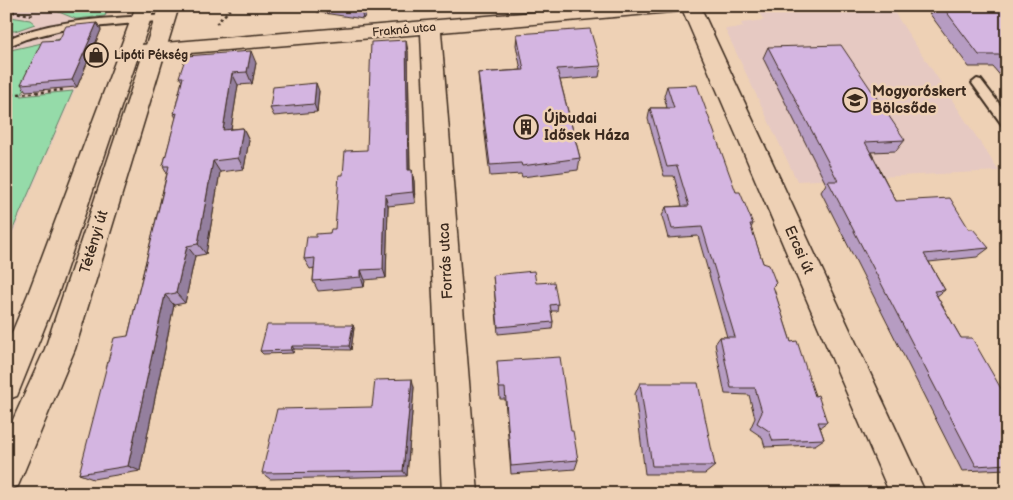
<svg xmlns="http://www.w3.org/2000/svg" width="1013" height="500" font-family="'Balsamiq Sans',sans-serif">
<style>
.built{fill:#e6c9c2}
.green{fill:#95dba9;stroke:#688264}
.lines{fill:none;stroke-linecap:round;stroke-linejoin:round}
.service-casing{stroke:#3b2a1e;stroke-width:4}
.minor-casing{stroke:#3b2a1e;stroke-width:3}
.secondary-casing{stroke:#3b2a1e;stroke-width:3}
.path-far1{stroke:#3b2a1e;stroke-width:2.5;stroke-dasharray:3 3;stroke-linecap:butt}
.path{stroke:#3b2a1e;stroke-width:3;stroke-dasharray:4 4;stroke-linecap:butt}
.service{fill:#eed1b5;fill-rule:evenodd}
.minor{fill:#eed1b5;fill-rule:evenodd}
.secondary{fill:#eed1b5;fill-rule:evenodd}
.wall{fill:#b69cc2;stroke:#3b2a1e}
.shaded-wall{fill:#947f9e;stroke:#3b2a1e}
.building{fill:#d4b5e1;stroke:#3b2a1e}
.labels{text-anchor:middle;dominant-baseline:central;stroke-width:5;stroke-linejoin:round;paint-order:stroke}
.far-street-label{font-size:12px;fill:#3b2a1e;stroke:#eed1b5}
.far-poi-label{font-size:12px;font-weight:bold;fill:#3b2a1e;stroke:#eed1b5;text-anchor:start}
.poi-label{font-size:15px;font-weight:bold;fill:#3b2a1e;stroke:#eed1b5;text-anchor:start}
.street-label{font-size:15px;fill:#3b2a1e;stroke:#eed1b5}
</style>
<rect width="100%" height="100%" fill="#eed1b5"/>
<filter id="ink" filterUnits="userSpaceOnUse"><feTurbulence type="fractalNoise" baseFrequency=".02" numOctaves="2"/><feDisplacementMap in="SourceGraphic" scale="10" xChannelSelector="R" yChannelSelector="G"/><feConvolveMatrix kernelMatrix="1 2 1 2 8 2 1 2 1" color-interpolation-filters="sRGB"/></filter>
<g filter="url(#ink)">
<g class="built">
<polygon points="6,6 111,6 6,250"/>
<polygon points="794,6 890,6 999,171 797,181 725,29 743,27 741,23 764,20 757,10"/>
</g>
<g class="green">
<polygon points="44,6 109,6 105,16 76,19"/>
<polygon points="10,17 30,20 35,24 15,31 6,31 6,18"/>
<polygon points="60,39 45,46 21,96 73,91 6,245 6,51"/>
</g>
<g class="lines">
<g class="service-casing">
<g id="service">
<path d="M165,15L168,16V20L61,30L26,39L6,47V40C55,17 112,19 165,15Z"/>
<polygon points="977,79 981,80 1007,114 1007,127 1003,126 972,83"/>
</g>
</g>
<g class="minor-casing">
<polygon id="minor" points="606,6 700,6 926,494 890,494 683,11 441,32 478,494 442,494 421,34 129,58 122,57 119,52 122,47 129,46"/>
</g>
<g class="secondary-casing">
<g id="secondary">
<polygon points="136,6 155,6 58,294 17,396 6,400 6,347 28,294"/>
<polygon points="159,6 179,6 75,349 18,486 6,491 6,435 45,349"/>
</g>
</g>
<g class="path-far1">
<polyline points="6,11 34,15"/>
<polyline points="6,18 12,24"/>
<polyline points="216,24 233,6"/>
<polyline points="6,95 64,90"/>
</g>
<g class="path">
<polyline points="6,150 9,150 6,156"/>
<polyline points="6,187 8,186"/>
</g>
<use href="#service" class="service"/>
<use href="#minor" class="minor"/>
<use href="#secondary" class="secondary"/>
</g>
<g class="wall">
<polygon points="315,6 371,6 363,19 317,12"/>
<polygon points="924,6 1007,6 1007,84 993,67 969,67"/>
<polygon points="97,23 101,30 77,87 26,91 21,84 59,40"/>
<polygon points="517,34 601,66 599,77 560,80 580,158 578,170 522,177 521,174 490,176 479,85 478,73 521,70 516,45"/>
<polygon points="768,47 905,140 896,151 871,152 896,201 969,229 989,248 977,257 929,262 945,290 937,296 961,338 1007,399 1007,469 962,471 821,192 826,184 763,58"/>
<polygon points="408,51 410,170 414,181 415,203 388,206 386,278 365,280 364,287 318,291 313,281 314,268 310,269 304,259 316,237 330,233 335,229"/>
<polygon points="256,63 252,84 238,85 231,129 243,128 249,140 244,169 220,172 206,254 195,256 185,303 174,305 140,471 93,479 79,474 128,336 167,173 163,166 176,118 174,114 182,81 179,77"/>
<polygon points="667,86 736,192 753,224 751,228 763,263 773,287 791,342 827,422 820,427 824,439 815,445 765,447 762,437 750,429 755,418 749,395 725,394 715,344 720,337 727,337 698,236 668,238 662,216 666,207 682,206 674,176 664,176 648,119 650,108 667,108 664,96"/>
<polygon points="319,91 317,112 274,116 270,108"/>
<polygon points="493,275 536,283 558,304 557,311 551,311 553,322 552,329 498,334"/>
<polygon points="353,325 354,328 351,350 294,349 293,353 263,354 260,351"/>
<polygon points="497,361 571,431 578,460 575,469 511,474 505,399 500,399"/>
<polygon points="640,383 715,466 705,474 645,474 635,394"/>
<polygon points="414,387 407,476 270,479 262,473 372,407"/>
</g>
<g class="shaded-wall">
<polygon points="360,6 371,6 363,19"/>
<polygon points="97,23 101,30 77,87 72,80"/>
<polygon points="406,40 408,51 410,181 408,170"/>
<polygon points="251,51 256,63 252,84 247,72"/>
<polygon points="232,73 238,85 229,142 223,130"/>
<polygon points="316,83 319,91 317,112 314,104"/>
<polygon points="243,128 249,140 244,169 238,158"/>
<polygon points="213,161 220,172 206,254 198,244"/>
<polygon points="412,170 414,181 415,203 413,192"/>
<polygon points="385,195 388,206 386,278 383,269"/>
<polygon points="187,246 195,256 185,303 176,293"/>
<polygon points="361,270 365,280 364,287 361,277"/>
<polygon points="165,295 174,305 140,471 128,466"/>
<polygon points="353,325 354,328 351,350 349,346"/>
<polygon points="292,346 294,349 293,353 291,350"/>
<polygon points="412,379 414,387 407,476 403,471"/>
</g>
<g class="building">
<polygon points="942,6 1007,6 1007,58 1004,55 979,55"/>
<polygon points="97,23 72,80 21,84 42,41 59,40 66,26"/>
<polygon points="590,29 601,66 557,69 580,158 522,166 521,163 490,165 478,73 524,70 517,34"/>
<polygon points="406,40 408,170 412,170 413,192 385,195 383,269 361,270 361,277 313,281 315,258 304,259 307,237 316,237 316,234 330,233 331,229 335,229 339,175 343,175 345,151 367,150 371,42"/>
<polygon points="841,45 905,140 865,142 896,201 950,198 969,229 973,229 989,248 924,254 945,290 934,291 961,338 972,338 1007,399 1007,464 976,466 828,181 838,181 768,47"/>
<polygon points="251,51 247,72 232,73 223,130 243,128 238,158 213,161 198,244 187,246 176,293 165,295 128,466 79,474 114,338 128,336 169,166 163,166 177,113 174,114 183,77 179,77 186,56"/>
<polygon points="316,83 314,104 270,108 273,87"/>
<polygon points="697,85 736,192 740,192 753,224 750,224 763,263 769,265 776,283 773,286 791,342 797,341 815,396 818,395 827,422 818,422 824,439 773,441 769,431 757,423 762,412 755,388 731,388 720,337 735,337 702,227 672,229 666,207 689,206 677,166 667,167 650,108 674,108 667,86"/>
<polygon points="534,271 536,283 554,282 558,304 550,305 553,322 498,327 493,275"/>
<polygon points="267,325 353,325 349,346 292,346 291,350 260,351"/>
<polygon points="560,357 571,431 573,431 578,460 511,466 505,388 499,388 497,361"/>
<polygon points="412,379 403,471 262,473 277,409 372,407 375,380"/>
<polygon points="640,383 698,383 715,466 652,466"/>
</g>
</g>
<defs>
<g id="shop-ring" transform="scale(1.25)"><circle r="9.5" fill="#eed1b5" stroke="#3b2a1e" stroke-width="1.5"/><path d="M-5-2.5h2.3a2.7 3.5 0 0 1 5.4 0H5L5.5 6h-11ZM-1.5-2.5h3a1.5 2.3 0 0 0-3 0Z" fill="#3b2a1e"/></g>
<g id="school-ring" transform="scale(1.25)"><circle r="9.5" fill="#eed1b5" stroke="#3b2a1e" stroke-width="1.5"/><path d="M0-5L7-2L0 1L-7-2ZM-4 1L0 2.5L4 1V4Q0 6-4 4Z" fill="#3b2a1e"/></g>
<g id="building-ring" transform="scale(1.25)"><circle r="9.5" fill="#eed1b5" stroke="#3b2a1e" stroke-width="1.5"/><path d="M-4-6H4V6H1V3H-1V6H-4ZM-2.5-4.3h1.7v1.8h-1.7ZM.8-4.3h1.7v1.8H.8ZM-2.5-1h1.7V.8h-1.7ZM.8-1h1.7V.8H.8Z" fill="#3b2a1e"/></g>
</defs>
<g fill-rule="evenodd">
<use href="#shop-ring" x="96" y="55"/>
<use href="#school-ring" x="855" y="100"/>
<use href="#building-ring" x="526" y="127"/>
</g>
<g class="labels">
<g class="far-street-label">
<text transform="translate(404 30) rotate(-5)">Fraknó utca</text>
</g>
<g class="far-poi-label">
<text x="114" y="55">Lipóti Pékség</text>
</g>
<g class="poi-label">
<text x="872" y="91">Mogyoróskert<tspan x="872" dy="17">Bölcsőde</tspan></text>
<text x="544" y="118">Újbudai<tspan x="544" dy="17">Idősek Háza</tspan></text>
</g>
<g class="street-label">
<text transform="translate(94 242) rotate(-73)">Tétényi út</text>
<text transform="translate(799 250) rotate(66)">Ercsi út</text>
<text transform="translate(446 261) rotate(-93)">Forrás utca</text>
</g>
</g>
<rect width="1013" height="500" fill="none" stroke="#eed1b5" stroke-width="25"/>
<rect x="12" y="12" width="988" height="475" fill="none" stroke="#3b2a1e" stroke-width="2" filter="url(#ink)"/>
</svg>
